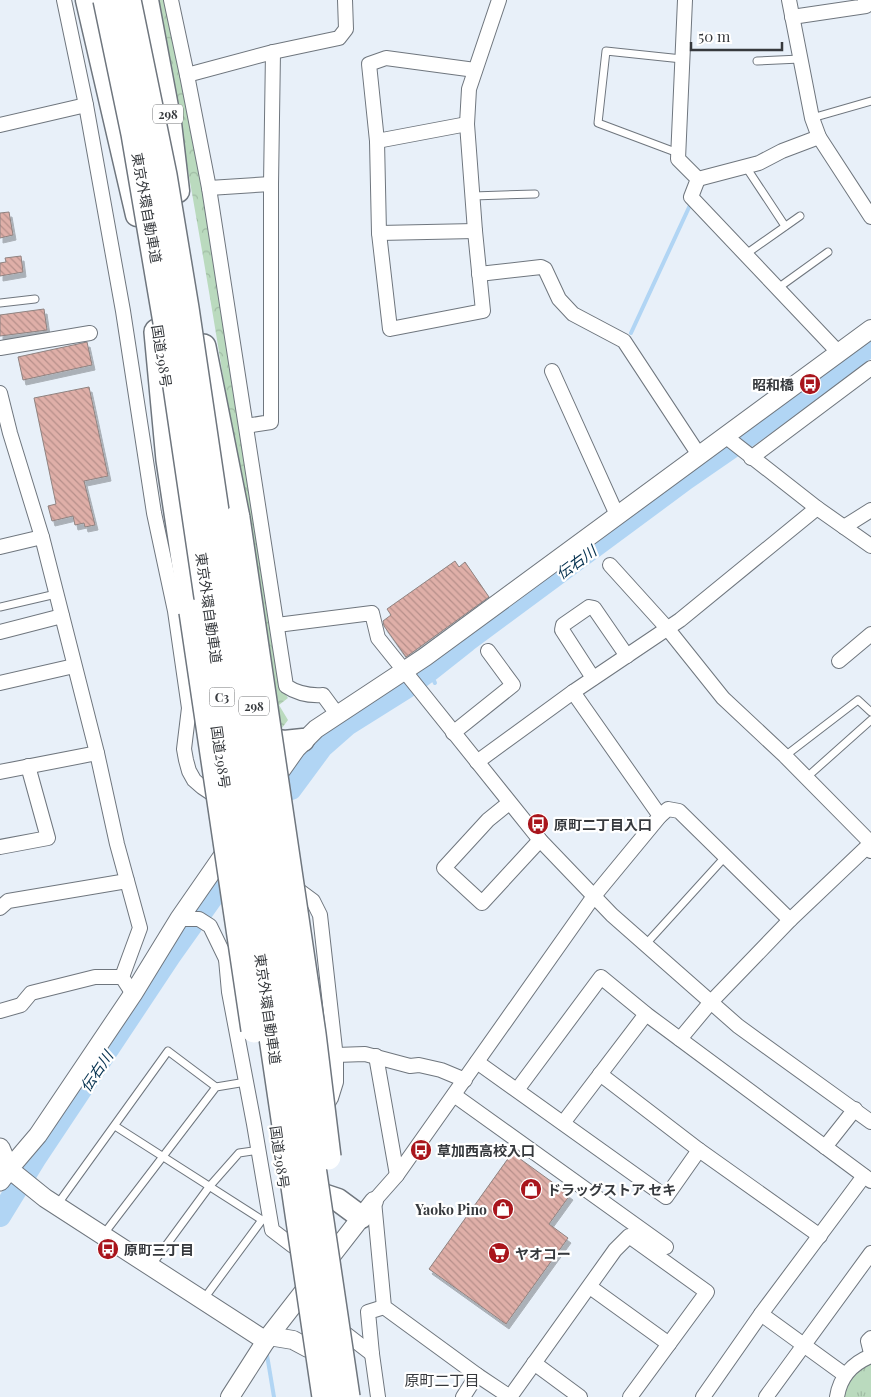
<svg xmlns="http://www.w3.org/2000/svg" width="871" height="1397" font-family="'Playfair Display','Noto Sans JP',serif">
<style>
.grass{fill:url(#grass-tufts)}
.forest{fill:url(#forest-crowns)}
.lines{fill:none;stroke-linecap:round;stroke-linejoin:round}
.stream{stroke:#b1d5f4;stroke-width:4}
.river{stroke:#b1d5f4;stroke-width:22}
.building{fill:url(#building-back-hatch);stroke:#8f8381;filter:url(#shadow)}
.service-casing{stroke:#6f767e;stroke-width:9}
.minor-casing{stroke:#6f767e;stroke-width:16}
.tertiary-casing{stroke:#6f767e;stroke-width:20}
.secondary-casing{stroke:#6f767e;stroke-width:21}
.trunk-casing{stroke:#6f767e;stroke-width:25}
.motorway-casing{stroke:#6f767e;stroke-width:28}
.service{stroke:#fff;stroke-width:7}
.minor{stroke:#fff;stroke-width:14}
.tertiary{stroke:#fff;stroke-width:18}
.secondary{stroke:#fff;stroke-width:19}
.trunk{stroke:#fff;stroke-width:22}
.motorway{stroke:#fff;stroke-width:25}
.motorway-bridge-casing{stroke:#6f767e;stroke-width:28;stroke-linecap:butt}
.motorway-bridge{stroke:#fff;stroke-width:25}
.labels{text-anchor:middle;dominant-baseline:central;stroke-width:4.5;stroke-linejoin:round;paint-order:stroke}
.shield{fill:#fff;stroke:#727477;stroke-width:1}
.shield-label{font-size:12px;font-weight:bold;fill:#36393d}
.street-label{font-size:14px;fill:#36393d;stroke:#fff}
.poi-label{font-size:14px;font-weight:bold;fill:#36393d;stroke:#fff;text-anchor:start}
.water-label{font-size:15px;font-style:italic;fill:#073351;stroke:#fff}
.neighbourhood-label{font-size:15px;fill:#36393d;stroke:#fff}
</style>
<defs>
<pattern id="grass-tufts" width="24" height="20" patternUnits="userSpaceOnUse" patternTransform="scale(1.25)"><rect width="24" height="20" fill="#badabe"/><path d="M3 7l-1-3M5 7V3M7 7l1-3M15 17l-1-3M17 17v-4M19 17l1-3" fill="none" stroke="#a0bca4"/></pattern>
<pattern id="forest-crowns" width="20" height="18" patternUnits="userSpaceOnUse" patternTransform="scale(1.25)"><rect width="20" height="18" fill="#badabe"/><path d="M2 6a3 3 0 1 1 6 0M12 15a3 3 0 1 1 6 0" fill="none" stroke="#a0bca4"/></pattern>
<pattern id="building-back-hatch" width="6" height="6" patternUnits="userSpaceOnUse" patternTransform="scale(1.25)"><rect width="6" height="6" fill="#dfafa8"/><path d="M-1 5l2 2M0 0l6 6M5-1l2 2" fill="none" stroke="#b68f8a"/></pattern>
<filter id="shadow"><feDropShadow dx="3" dy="5" stdDeviation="0" flood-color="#0004"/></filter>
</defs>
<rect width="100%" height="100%" fill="#e8f0f9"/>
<path class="grass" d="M871,1362V1397H843C847,1378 856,1372 871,1362Z"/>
<path class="forest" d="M156,0H166L193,127L280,686L288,698L279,705L288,720L279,732C241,487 204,243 156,0Z"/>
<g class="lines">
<g class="stream">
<polyline points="631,333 691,203"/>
<polyline points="429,671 435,683"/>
<polyline points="267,1355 274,1397"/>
</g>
<g class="river">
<polyline points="291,789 322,747 347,725 406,688 429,671 467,641 686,479 764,425 871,345"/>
<polyline points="202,912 231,871"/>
<polyline points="0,1216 35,1159 170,956 192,925"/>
</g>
</g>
<g class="building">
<polygon points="9,212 13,235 0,238 0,213"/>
<polygon points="21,256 23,272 0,276 0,263 6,262 5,258"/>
<polygon points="44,309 47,330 0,336 0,315"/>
<polygon points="87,342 92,365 23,380 18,357"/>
<polygon points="89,387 108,476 84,481 95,525 85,527 84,523 75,525 73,516 52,521 48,506 56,504 34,398"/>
<polygon points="455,561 459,567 465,562 489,597 406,657 384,626 383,621 391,615 387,609"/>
<polygon points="512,1153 570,1195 549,1224 568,1238 506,1324 429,1269"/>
</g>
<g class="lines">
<g class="service-casing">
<g id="service">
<polyline points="757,61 800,59"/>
<polyline points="812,118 871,101"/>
<polyline points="678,153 598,123 606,51 682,59"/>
<polyline points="746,167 785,226"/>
<polyline points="473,196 535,194"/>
<polyline points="746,254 800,216"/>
<polyline points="778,288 828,252"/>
<polyline points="0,303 35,299"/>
<polyline points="0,607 56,594"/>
<polyline points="785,756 858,700 871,712"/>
<polyline points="806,778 871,720"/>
<polyline points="645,945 725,857"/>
<polyline points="115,1126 262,1220"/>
<polyline points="57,1205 168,1051 216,1087"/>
<polyline points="103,1235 216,1087 246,1082"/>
<polyline points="151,1266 209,1187 239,1153 259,1150"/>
<polyline points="203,1300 262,1220 265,1220"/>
</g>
</g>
<g class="minor-casing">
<g id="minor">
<polyline points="64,0 86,105 123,311 154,513 175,611 189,708 184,749 186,760 189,771 194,780 202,787 211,793 223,795"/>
<path d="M171,0L187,75L209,188L286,686C298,694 309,696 323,695L337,714"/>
<polyline points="685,0 678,159 698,179 691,197 839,353"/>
<polyline points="789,0 812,118 819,137 871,217"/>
<polyline points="792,17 866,6 865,0"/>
<polyline points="187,75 273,52 339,38 346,29 345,0"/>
<polyline points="467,124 377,141 369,64 386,58 475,70"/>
<polyline points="0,125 86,105"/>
<polyline points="377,141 379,233 390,329 483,311 475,231 467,124 469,89 499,0"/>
<polyline points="698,179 759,163 782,151 819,137"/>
<polyline points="209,188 271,184"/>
<polyline points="379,233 475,231"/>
<polyline points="479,274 541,267 545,269 559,299 573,314 624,341 699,455"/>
<polyline points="0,348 90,333"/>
<polyline points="552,371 617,515"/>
<polyline points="0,393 10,433 42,537 97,753 117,844 140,928 122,977 133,994"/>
<polyline points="246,426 271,422 271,184 273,52"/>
<polyline points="725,436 817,508 871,546"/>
<polyline points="751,458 871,368"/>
<polyline points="844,527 871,510"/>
<polyline points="0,547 42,537"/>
<polyline points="610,565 667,628 723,698 785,756 867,839 871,851"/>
<polyline points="277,625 372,613 378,638 540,840 612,915 738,1026 871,1122"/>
<polyline points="0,632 62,616"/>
<polyline points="839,661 871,634"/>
<polyline points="593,678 562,630 563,625 589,607 594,608 627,656"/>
<polyline points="0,683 74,666"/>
<polyline points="573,692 660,816 594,896 397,1175 374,1201 384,1307 477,1375 510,1397 615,1250 629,1236 707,1292 630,1397"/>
<polyline points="453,733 513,685 488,651"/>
<polyline points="477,762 573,692 680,620 817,508"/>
<polyline points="0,772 97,753"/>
<polyline points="509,803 488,820 444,868 482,903 540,840"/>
<polyline points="660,816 668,809 679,811 790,920"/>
<polyline points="0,847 48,838 28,766"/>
<polyline points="290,884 313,901 320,915 336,1058 336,1082 331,1098 325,1108"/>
<polyline points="0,908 8,901 127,881"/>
<polyline points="179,919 199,919 210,926 226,959"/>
<polyline points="241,942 226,959 229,992 254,1124 272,1230 293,1246"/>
<polyline points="0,1011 21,1005 31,993 95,977 122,977"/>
<polyline points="680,1039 710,1003 790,920 871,843"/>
<polyline points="336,1055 365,1054 410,1066 419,1065 441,1070 465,1080"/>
<polyline points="376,1056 397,1175"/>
<polyline points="477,1062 666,1197 699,1150"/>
<polyline points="600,1074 699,1150 820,1236"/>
<polyline points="517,1090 601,977 646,1014 871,1181"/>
<polyline points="454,1095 666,1247"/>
<polyline points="563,1123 646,1014"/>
<polyline points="825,1147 855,1109"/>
<polyline points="590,1287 669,1344"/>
<polyline points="761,1314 845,1375"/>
<polyline points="346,1334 372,1354"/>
<polyline points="871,1338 868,1341 871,1353"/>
<polyline points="534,1363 580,1397"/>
<polyline points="378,1397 372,1354 368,1312 384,1307"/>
<polyline points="463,1397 477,1375"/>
<polyline points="703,1397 761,1314 864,1176"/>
<polyline points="766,1397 871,1253"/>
<path d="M837,1397C840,1377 853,1363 871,1356"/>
</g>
</g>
<g class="tertiary-casing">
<g id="tertiary">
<polyline points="272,783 296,749 316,729 425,657 871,329"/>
<polyline points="231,844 179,919 133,994 38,1135 9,1169 45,1198 266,1341"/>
<polyline points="269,1336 293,1340 308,1348"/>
<polyline points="230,1397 269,1336 374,1201"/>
</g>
</g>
<g class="secondary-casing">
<polyline id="secondary" points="0,1148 9,1169 0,1181"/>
</g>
<g class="trunk-casing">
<g id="trunk">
<polyline points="87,0 137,215"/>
<polyline points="147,0 170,123 178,191"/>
<polyline points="259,737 284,742 303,740"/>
<polyline points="326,1196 338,1200 361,1217"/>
</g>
</g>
<g class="motorway-casing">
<g id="motorway">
<polyline points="157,332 169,460 192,612"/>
<polyline points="203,347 237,518"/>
</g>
</g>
<use href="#service" class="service"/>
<use href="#minor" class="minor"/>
<use href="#tertiary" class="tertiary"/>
<use href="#secondary" class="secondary"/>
<use href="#trunk" class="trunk"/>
<use href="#motorway" class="motorway"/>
<g class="motorway-bridge-casing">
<g id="motorway-bridge">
<polyline points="106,0 134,134 170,346 325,1397"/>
<polyline points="128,0 164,175 186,308 347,1397"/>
<polyline points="237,518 313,1034 328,1157"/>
<polyline points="192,612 254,1030"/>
</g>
</g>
<use href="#motorway-bridge" class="motorway-bridge"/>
</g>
<defs>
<g id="bus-disc" transform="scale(1.125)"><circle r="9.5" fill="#a9151c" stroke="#fff"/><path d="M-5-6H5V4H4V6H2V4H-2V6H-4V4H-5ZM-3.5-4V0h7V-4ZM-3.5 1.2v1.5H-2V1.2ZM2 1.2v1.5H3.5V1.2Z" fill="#fff"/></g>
<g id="shop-disc" transform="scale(1.125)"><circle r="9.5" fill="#a9151c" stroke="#fff"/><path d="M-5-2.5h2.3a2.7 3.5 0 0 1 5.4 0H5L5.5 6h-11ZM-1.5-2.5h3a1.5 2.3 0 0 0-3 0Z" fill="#fff"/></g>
<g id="supermarket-disc" transform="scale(1.125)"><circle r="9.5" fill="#a9151c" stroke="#fff"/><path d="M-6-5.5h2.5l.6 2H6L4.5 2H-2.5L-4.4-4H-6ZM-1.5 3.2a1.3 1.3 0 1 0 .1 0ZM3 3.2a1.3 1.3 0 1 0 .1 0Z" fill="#fff"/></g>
</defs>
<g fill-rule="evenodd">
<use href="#bus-disc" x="810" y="384"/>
<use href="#bus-disc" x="538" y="824"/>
<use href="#bus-disc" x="421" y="1150"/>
<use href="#shop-disc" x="531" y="1189"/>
<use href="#shop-disc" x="503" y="1209"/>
<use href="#bus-disc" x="108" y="1249"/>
<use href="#supermarket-disc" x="499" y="1253"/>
</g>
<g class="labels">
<g class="shield">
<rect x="153" y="104.5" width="30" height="19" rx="4"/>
<rect x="209.5" y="687.5" width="25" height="19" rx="4"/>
<rect x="239" y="696.5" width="30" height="19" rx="4"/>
</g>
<g class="shield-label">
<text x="168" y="114">298</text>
<text x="222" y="697">C3</text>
<text x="254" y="706">298</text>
</g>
<g class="street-label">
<text transform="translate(147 208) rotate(80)">東京外環自動車道</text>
<text transform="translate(162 356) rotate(81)">国道298号</text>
<text transform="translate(209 608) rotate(82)">東京外環自動車道</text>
<text transform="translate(221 757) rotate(82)">国道298号</text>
<text transform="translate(268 1009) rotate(82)">東京外環自動車道</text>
<text transform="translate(280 1157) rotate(82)">国道298号</text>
</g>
<g class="poi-label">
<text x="794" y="384" text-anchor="end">昭和橋</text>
<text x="554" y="824">原町二丁目入口</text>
<text x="437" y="1150">草加西高校入口</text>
<text x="547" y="1189">ドラッグストア セキ</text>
<text x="487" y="1209" text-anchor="end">Yaoko Pino</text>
<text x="124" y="1249">原町三丁目</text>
<text x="515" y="1253">ヤオコー</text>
</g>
<g class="water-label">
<text transform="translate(576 562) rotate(-36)">伝右川</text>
<text transform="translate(96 1071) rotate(-56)">伝右川</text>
</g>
<g class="neighbourhood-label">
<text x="442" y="1380">原町二丁目</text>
</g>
</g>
<path d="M691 42v8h91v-8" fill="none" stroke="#36393d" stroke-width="2.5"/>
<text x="698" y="42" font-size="15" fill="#36393d" stroke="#ffffff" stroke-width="4" paint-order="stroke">50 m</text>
</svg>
